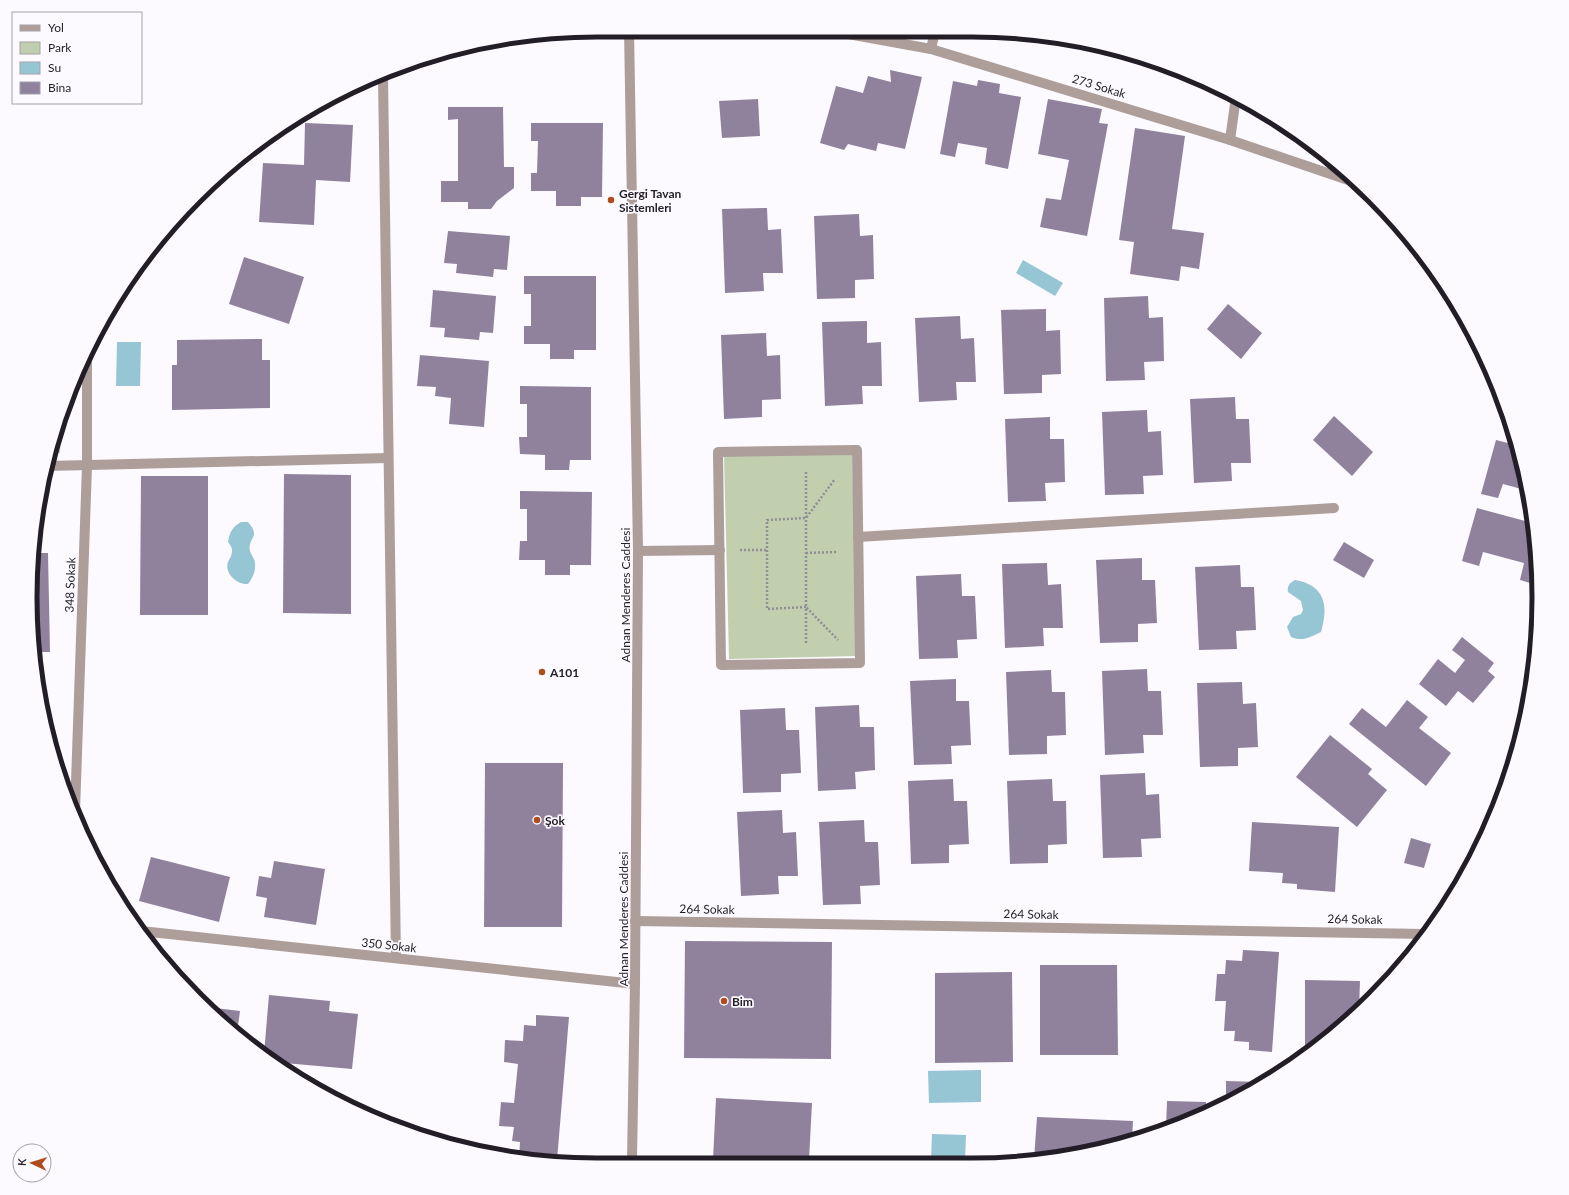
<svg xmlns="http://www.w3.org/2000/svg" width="1569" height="1195" font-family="Lato,sans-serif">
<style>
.green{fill:#c2cfaf}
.water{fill:#96c5d3}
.building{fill:#90829d}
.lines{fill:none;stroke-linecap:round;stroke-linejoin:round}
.path{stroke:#918d95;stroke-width:2.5;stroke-dasharray:2 2;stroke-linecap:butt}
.minor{stroke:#ad9e99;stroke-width:10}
.poi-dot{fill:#b04c1c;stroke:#fcf9ff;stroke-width:1.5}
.labels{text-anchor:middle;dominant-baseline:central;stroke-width:3.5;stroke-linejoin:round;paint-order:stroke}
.street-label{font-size:12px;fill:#221d27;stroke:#fcf9ff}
.poi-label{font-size:12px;font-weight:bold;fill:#221d27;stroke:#fcf9ff;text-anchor:start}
.rim{fill:none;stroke:#221d27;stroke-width:5}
</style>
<rect width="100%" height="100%" fill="#fcf9ff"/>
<g class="green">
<polygon points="61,423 60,453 49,453 49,451"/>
<polygon points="852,452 857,656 729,659 724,455"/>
</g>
<g class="water">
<polygon points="1023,260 1063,283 1055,296 1016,273"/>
<polygon points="117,342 141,342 140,386 116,386"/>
<path d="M241,522H248C262,538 247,537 250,551C251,555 255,559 255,563C256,570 253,578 248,584C238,585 224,574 228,562C230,558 232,556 232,550C232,547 230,545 228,542C230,532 232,527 241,522Z"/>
<path d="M1295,580C1325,585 1329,606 1321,632C1311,637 1302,642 1291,637L1287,627L1293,617L1301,614L1303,610L1301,601L1288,592C1287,585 1290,583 1295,580Z"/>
<polygon points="981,1070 981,1102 929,1103 928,1071"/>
<polygon points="932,1134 966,1135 965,1160 931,1160"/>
</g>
<g class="building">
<polygon points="890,70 922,77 905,149 878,143 876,151 848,144 844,150 820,143 836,86 863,93 868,76 891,82"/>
<polygon points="978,80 1000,84 999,93 1021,97 1008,169 985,164 987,148 958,143 955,157 940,154 953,81 977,86"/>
<polygon points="758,99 760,136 722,138 719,101"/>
<polygon points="1048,99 1102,109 1099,123 1108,124 1087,236 1040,227 1046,198 1061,200 1069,160 1038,154"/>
<polygon points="448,107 503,107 504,167 514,167 514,188 497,201 491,209 468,209 468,202 441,202 441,181 458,181 458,119 448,120"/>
<polygon points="305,123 353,125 350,182 316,180 314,225 259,222 263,163 304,165"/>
<polygon points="531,123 603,123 602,197 581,197 581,206 556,206 556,191 531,191 531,173 537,173 538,141 531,141"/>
<polygon points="1135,128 1185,136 1172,229 1204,233 1199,269 1181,266 1179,281 1130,274 1134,242 1119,240"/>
<polygon points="207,188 207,198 195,198 196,196"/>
<polygon points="767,208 768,230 781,229 783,273 763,273 764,291 725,293 722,209"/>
<polygon points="859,214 860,236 873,235 874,279 855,280 855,298 817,299 814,216"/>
<polygon points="448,231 510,236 507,270 494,269 493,277 456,273 457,264 444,263"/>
<polygon points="244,257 304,277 289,324 229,304"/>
<polygon points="524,276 596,276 596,350 574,350 574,359 550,359 550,344 524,344 524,326 531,326 531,294 524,294"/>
<polygon points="433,290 496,296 493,333 480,332 479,340 444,337 445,328 430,327"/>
<polygon points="1148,296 1149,318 1163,317 1164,361 1144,362 1145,380 1106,381 1104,298"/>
<polygon points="1228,304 1262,333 1241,359 1207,329"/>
<polygon points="1046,309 1046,331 1060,330 1061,374 1042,375 1042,393 1004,394 1001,310"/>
<polygon points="960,316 961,339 974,338 976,382 956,382 957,400 919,402 915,318"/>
<polygon points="867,321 867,343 881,342 882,386 862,386 863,404 825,406 822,322"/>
<polygon points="766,333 767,356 780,355 781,399 762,400 762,417 724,419 721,335"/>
<polygon points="262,339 262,360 270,360 270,408 172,410 172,365 177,365 177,340"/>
<polygon points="420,355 489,361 484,427 449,424 451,398 435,396 436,387 417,386"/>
<polygon points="520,386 591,387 591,460 570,460 569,470 545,470 545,455 520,454 519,437 527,437 527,404 520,404"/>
<polygon points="1235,397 1236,419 1249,419 1251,463 1231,463 1232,481 1194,483 1190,399"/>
<polygon points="1147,410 1148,432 1161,431 1163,475 1143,476 1144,494 1105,495 1102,412"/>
<polygon points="1334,416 1373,452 1352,476 1313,440"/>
<polygon points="1050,417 1050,439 1064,439 1065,482 1045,483 1046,501 1008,502 1005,419"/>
<polygon points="1496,440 1516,445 1529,491 1503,484 1498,498 1481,494"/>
<polygon points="284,474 351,475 351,614 283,613"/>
<polygon points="141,476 208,476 208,615 140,615"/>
<polygon points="520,491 592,492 591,565 570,565 570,575 545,575 545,560 519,560 520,541 527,541 527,509 520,509"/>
<polygon points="1477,508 1532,523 1537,585 1520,580 1524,563 1483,552 1479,566 1462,561"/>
<polygon points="1344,542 1374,560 1364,578 1333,560"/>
<polygon points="36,553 48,553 50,652 37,652 37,660 36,660 30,598"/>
<polygon points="1142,558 1142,580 1155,580 1157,623 1138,624 1138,642 1100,643 1096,560"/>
<polygon points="1047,563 1048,585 1061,584 1063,628 1043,628 1044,646 1005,648 1002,564"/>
<polygon points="1240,565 1241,587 1254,587 1256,630 1236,631 1237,649 1199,650 1195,567"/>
<polygon points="961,574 962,596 975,596 977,639 957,640 958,658 919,659 916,576"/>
<polygon points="1462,637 1494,663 1488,671 1495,677 1473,703 1458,691 1446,706 1419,684 1438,659 1455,673 1465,660 1452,650"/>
<polygon points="1147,669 1148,691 1161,691 1163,735 1143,735 1144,753 1105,755 1102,671"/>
<polygon points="1051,670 1052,692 1065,692 1066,735 1047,736 1047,754 1009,755 1006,672"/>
<polygon points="956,679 956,701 969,701 971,745 951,746 952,764 914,765 910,681"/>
<polygon points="1242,682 1243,704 1256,703 1258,747 1238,748 1238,766 1200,767 1197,683"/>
<polygon points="1407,700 1428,717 1419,728 1451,753 1426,786 1349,724 1362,708 1386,727"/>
<polygon points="859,705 860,727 874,727 875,770 855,772 856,789 818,791 815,707"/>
<polygon points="785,708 786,730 799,730 801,773 781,774 781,792 743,793 740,710"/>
<polygon points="1330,735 1372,769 1368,774 1387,790 1357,827 1296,777"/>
<polygon points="485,763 563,763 562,927 484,927"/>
<polygon points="1145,773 1146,795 1159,794 1161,838 1141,839 1142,857 1103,858 1100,775"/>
<polygon points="953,779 954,801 967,801 969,844 949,845 949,863 911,864 908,781"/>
<polygon points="1052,779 1053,801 1066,801 1067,844 1048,845 1048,863 1010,864 1007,781"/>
<polygon points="782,810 783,833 796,832 798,876 778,876 779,894 741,896 737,812"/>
<polygon points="864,820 865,842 878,842 880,885 860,886 861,904 823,905 819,822"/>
<polygon points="1252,822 1339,827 1335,892 1297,889 1297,884 1282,883 1283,873 1249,871"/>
<polygon points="1411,838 1431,844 1424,868 1404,863"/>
<polygon points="151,857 230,877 219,922 139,901"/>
<polygon points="274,861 325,869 316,925 264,917 267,898 256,896 259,876 271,878"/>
<polygon points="685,941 832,942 831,1059 684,1058"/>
<polygon points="1243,950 1279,952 1272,1052 1249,1050 1249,1042 1234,1041 1235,1031 1224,1031 1226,1001 1215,1001 1217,974 1225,974 1226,960 1242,961"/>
<polygon points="1040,965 1117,965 1118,1055 1040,1055"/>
<polygon points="1012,972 1013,1062 935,1063 935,973"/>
<polygon points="1305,980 1360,981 1359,1010 1305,1055"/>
<polygon points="269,995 330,1001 329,1011 358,1014 352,1069 273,1062 264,1054"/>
<polygon points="207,1007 240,1011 237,1033 224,1021"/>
<polygon points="536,1015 569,1017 557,1160 519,1159 520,1142 512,1141 514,1127 499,1126 501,1102 514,1103 518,1064 504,1062 505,1040 523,1041 524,1025 536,1026"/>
<polygon points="1226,1081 1261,1082 1226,1099"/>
<polygon points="716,1098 812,1103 809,1160 713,1160"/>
<polygon points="1167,1101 1206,1102 1206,1109 1166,1129"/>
<polygon points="1037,1117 1133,1121 1132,1140 1045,1160 1034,1160"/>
</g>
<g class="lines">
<g class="path">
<polyline points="806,472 806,607 838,640"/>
<polyline points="740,550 767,550"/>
<polyline points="806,553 837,552"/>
<polyline points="806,643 806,607 767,609 767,520 806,518 835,479"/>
</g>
<g class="minor">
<polyline points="629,30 638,551 635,984 632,1160"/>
<polyline points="832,31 931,49 1230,140 1354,182"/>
<polyline points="931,49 935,31"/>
<polyline points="383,77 396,958"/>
<polyline points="1230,140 1236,97"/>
<polygon points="857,450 860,663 721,665 718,452"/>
<polyline points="47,466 388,458"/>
<polyline points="858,537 1334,508"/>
<polyline points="638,551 720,550"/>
<polyline points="75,811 87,466 87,359"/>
<polyline points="635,921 1426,934"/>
<polyline points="141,931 635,984"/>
</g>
</g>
<g class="poi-dot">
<circle cx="611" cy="200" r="4"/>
<circle cx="542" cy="672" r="4"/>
<circle cx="537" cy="820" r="4"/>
<circle cx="724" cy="1001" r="4"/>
</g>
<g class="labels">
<g class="street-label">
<text transform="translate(1099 86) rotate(17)">273 Sokak</text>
<text transform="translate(70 585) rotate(-88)">348 Sokak</text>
<text transform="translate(625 595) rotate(-90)">Adnan Menderes Caddesi</text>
<text transform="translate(707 909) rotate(1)">264 Sokak</text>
<text transform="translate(1031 914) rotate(1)">264 Sokak</text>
<text transform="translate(623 919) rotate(-90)">Adnan Menderes Caddesi</text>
<text transform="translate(1355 919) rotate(1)">264 Sokak</text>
<text transform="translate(389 945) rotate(6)">350 Sokak</text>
</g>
<g class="poi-label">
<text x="619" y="193">Gergi Tavan<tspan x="619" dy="14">Sistemleri</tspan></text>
<text x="550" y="672">A101</text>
<text x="545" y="820">Şok</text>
<text x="732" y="1001">Bim</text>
</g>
</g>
<path d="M0 0H1569V1195H0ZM597 37H972A560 560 0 0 1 1532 597V598A560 560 0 0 1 972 1158H597A560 560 0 0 1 37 598V597A560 560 0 0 1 597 37Z" fill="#fcf9ff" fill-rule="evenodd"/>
<path class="rim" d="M597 37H972A560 560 0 0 1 1532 597V598A560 560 0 0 1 972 1158H597A560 560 0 0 1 37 598V597A560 560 0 0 1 597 37Z"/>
<rect x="12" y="12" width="130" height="92" fill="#fcf9ff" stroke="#a5a1a9"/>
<rect x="20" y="25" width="20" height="6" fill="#ad9e99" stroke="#a5a1a9"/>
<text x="48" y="32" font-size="12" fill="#221d27">Yol</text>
<rect x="20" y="42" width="20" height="12" fill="#c2cfaf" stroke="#a5a1a9"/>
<text x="48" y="52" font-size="12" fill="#221d27">Park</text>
<rect x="20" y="62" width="20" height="12" fill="#96c5d3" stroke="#a5a1a9"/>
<text x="48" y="72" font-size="12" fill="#221d27">Su</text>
<rect x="20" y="82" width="20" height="12" fill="#90829d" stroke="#a5a1a9"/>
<text x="48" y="92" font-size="12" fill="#221d27">Bina</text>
<g transform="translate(32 1163) rotate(274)"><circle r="19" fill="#fcf9ff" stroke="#a5a1a9"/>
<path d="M0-3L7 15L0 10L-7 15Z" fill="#b04c1c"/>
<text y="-6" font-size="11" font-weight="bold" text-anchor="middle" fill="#221d27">K</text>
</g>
</svg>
